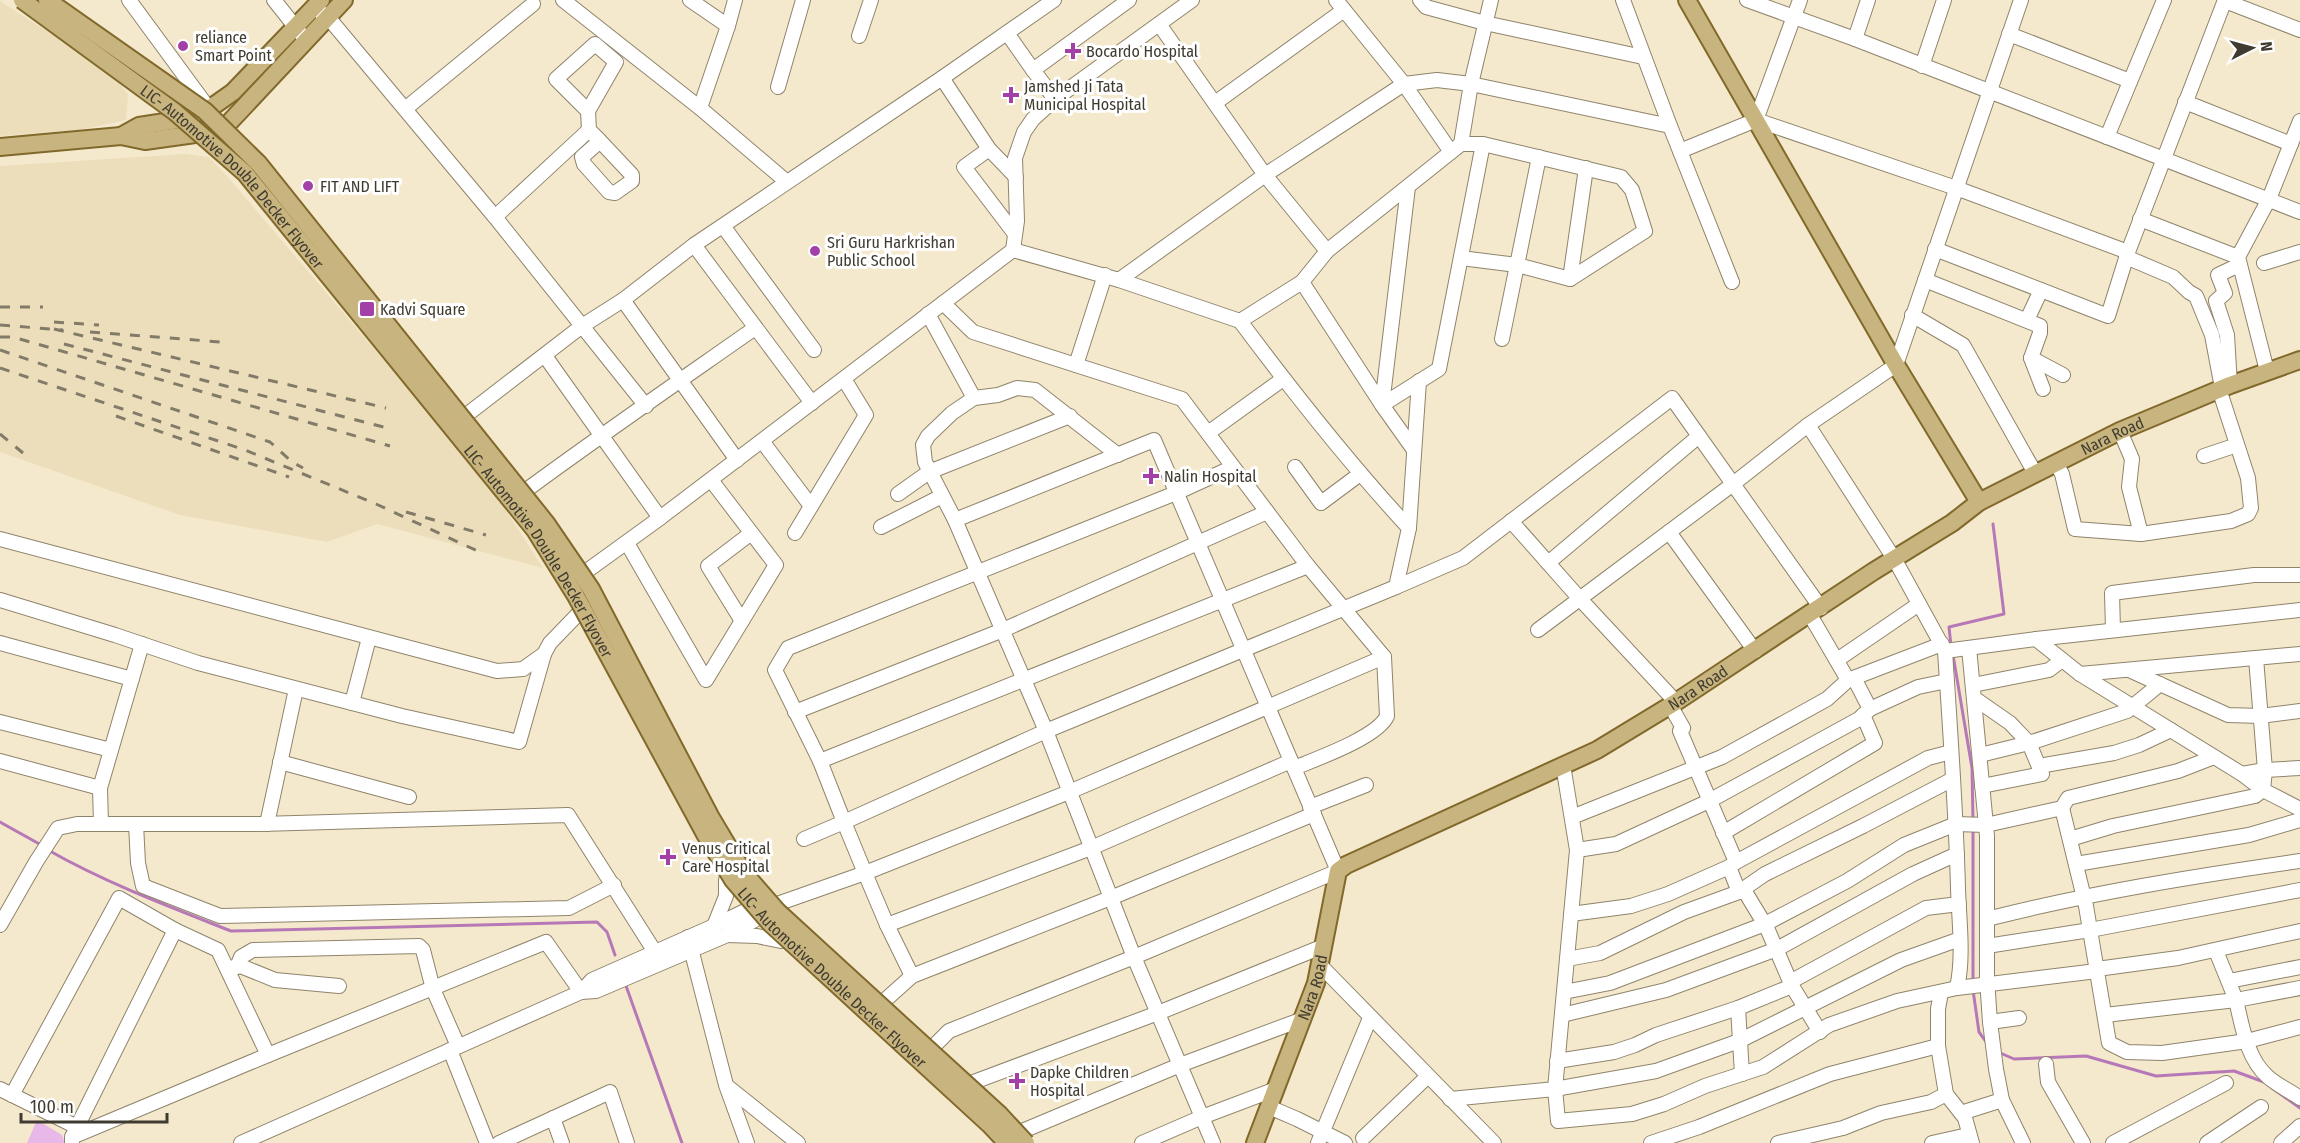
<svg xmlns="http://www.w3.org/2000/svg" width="2300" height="1143" font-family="'Fira Sans Condensed',sans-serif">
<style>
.built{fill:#eddebb}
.green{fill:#e8b9e8}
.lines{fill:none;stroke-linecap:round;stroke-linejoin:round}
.stream{stroke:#b778b7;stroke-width:3}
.minor-casing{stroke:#8f846b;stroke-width:16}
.major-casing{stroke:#81692b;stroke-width:20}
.minor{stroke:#fff;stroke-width:14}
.major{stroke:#c8b47e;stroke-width:16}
.rail{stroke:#827b69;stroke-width:3;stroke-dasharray:10 10;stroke-linecap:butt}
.major-bridge-casing{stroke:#81692b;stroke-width:20;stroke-linecap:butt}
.major-bridge{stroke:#c8b47e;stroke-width:16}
.poi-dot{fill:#a340a7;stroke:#fff;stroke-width:2}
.labels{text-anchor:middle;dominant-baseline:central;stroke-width:6;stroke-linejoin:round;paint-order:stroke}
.poi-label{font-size:16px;fill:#403b30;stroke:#fff;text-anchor:start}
.street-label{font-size:16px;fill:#403b30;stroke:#fff}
</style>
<rect width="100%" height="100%" fill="#f5e9cd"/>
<g class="built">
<polygon points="0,1 113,74 128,95 126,120 80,130 0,136"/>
<polygon points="185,154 209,157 227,176 489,484 543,568 377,524 327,542 180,515 0,452 0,166"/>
</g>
<polygon class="green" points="37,1120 62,1135 65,1143 27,1143"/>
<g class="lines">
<g class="stream">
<polyline points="1951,646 1949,627 2004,614 1993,524"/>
<polyline points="1953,655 1972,768 1973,821"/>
<polyline points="0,822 43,846"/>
<polyline points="1973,828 1973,983"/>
<path d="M48,850C106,883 170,907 231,931L597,922L607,932L615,955"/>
<polyline points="625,983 682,1143"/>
<polyline points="1973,990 1979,1032 1987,1043"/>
<polyline points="1998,1052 2014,1059 2086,1056 2156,1076 2234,1071 2264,1082"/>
<polyline points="2272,1088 2300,1108"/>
</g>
<g class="minor-casing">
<g id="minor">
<polyline points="129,0 209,109"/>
<polyline points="274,0 301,34"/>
<polyline points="563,0 700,108 787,182"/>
<polyline points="690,0 728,26 735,0"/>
<polyline points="1129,0 1033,70 1055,99 1033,119 1024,132 1015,158 1017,221 1013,250 1119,280 1265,175 1404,84 1437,80 1471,84 1670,126"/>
<polyline points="1336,0 1404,84 1451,152"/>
<polyline points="1420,0 1426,7 1485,23 1643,57"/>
<polyline points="1623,0 1670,126 1732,282"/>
<polyline points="1747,0 1855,39"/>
<polyline points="1868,0 1855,39 2300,212"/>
<polyline points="2021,0 1896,365 1808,425 1895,560 1945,651 2036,639 2080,674 2242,774 2263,790 2300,809"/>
<polyline points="2225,1 2300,30"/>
<polyline points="320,12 327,16 495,217 646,406"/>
<polyline points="1159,24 1265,175 1327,251"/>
<polyline points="1007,33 1033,70"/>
<polyline points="2009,34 2130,81"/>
<polyline points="859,36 871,0"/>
<polyline points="1922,66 1944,0"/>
<polyline points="942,78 989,149"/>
<polyline points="778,87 803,0"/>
<polyline points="1055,99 1192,0"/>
<polyline points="2185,102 2291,144"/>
<polyline points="1215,103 1344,10"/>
<polyline points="700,108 728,26"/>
<polyline points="405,109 533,4"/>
<polyline points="588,111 616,62 595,44 556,79 588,111 589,130 600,141 582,157 584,164 609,192 615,193 632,181 632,175 600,141"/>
<polyline points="1756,120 1800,0"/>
<polyline points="2107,137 2164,0"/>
<polyline points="1680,151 1756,120 1956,188 2128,252 2225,0"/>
<polyline points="495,217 589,130"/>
<polyline points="2140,219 2238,257"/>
<polyline points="723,226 814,350"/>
<polyline points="1015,234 964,167 989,149 1016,177"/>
<polyline points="694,245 812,403"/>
<polyline points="1935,249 2108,316 2128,252"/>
<polyline points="2126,257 2173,277 2189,292 2196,296 2212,335 2222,388"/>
<polyline points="1461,258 1517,265 1570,279 1645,231 1632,190 1621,177 1483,144 1461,144"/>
<polyline points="2264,263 2300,252"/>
<polyline points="1570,279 1586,168"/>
<polyline points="1119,280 1240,321 1302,282 1327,251 1461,144 1471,84 1491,0"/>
<polyline points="1925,280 2040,326 2040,333 2031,358 2063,375"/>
<polyline points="1302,282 1382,405 1408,187"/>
<polyline points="623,300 737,460"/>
<polyline points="928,314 974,398 952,413 928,436 923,445 925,462 955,520 1046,731 1134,957 1213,1143"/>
<polyline points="1912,315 1963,345 2035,473"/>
<polyline points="2027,320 2041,290"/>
<polyline points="1502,339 1539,157"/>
<polyline points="545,356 660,518"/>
<polyline points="2031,358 2043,389"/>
<polyline points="1076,365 1105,275"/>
<polyline points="2267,371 2238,257 2269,199 2300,121"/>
<polyline points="2230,385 2227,335 2216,301 2225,293 2218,275 2239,265"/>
<polyline points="974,398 998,395 1017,388 1035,390 1118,455"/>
<polyline points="456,423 582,326 623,300 694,245 942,78 1054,0"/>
<polyline points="2120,431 2132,459 2129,487 2141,534"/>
<polyline points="1208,433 1283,379"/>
<polyline points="762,441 811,506"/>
<polyline points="1414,450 1382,405 1439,369 1483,144"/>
<polyline points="2204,456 2237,445"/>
<polyline points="2056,463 2062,474 2075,529 2141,534 2231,521 2248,514 2251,508 2248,478 2219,389"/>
<polyline points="1295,467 1321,503 1360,474"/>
<path d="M525,491C601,435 678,382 755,328"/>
<polyline points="898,494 929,472 1070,416"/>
<polyline points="1511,521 1580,599 1676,702"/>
<polyline points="881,527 942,496"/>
<polyline points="1409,528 1419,381"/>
<polyline points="1669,532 1755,651"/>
<polyline points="795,533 866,415 844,379"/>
<polyline points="0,539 497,671 523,669 544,654 550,643 580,612"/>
<polyline points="627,543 706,680 776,565 711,480"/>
<polyline points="1548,563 1699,436"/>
<polyline points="584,573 660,518 1013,250"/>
<polyline points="1396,587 1463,558 1672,398 1821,608"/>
<polyline points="0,600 115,635 198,663 402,716 519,742 544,654"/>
<polyline points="1810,615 1848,680 1942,644"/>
<polyline points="742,621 708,566 750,534"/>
<polyline points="1538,630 1733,484 1808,425"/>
<polyline points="2113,630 2112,593 2254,575 2300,575"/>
<polyline points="2036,639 2300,610"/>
<polyline points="0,643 132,679"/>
<polyline points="1969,648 1987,836 1987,979 1990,1022 2019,1018"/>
<path d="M1945,651C1950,730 1956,809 1958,888C1959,921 1964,956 1957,988L1897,1001L1829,1025L1763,1067L1705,1086L1664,1104L1632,1114L1558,1121L1555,1089L1656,1071L1739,1041L1901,960L1960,939"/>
<polyline points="1837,660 1919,604"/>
<polyline points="2129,670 2228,715 2260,716 2300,711"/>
<polyline points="2080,674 2300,654"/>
<polyline points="1973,685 2049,670 2062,660"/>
<polyline points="1974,698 2010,723 2029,743 2042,774 1982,786"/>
<polyline points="352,703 369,638"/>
<polyline points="1670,705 1683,728 1680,731 1736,862 1729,867 1739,892 1744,890 1767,928 1792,986 1820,1032"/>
<polyline points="1870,709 1918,687 1947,681"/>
<polyline points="795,712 1003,630 1267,512"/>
<polyline points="0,722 111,750"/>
<polyline points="1980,755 2029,743 2127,711 2160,684"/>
<polyline points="0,761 100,788"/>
<polyline points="820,761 775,670 788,648 1176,493 1233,467"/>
<polyline points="280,762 409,797"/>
<polyline points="2039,766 2114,753 2139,745 2171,730"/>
<path d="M1294,768C1316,759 1378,737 1387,716L1384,657"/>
<polyline points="2242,774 2265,770 2300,768"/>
<polyline points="1310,807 1366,785"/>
<polyline points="2062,808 2068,798 2178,771 2214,757"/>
<polyline points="1572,817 1722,757 1827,699 1848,680"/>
<polyline points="101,824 100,788 142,644"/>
<polyline points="136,824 138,863 143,886 220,916 569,908 614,885"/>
<polyline points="267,824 296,689"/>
<polyline points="1723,833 1875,743 1863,715"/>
<polyline points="804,839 844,822 820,761 1308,566 1182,399 973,332 943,303"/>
<polyline points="2070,839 2113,826 2255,796 2263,790 2265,770 2256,658"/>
<polyline points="1577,850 1616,844 1709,801 1859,719 1870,709 1854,678"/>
<polyline points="1736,862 1928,758 1951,752"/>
<polyline points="2076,864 2249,835 2300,820"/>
<polyline points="1571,914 1631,906 1668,894 1729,867"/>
<path d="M1987,919C2089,893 2195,876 2300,861"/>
<polyline points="0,925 36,862 58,828 77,824 261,824 568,815 655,952"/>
<polyline points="887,925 865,873 1069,792 1384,657 1308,566"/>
<polyline points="714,926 726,896 726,880"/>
<polyline points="727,935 757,936 781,941"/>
<polyline points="688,937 726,1085 747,1143"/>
<polyline points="1987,946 2090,930 2300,890"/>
<polyline points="1567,959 1600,953 1684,912 1739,892 1765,874 1863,826 1953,779"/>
<polyline points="238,965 275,980 339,986"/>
<polyline points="1321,966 1494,1143"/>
<polyline points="227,968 237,967 241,957 253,950 419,946 423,950 433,989 458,1046"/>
<polyline points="2097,969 2178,958 2300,931"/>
<polyline points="912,976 887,925 1091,848 1291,761"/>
<polyline points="2229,981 2300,967"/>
<polyline points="1790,982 1926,908 1959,904"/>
<polyline points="1957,988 2097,971"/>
<path d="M2300,988L2236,1000C2242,1026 2247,1059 2268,1077C2277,1085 2290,1091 2300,1098"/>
<polyline points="581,992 592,980 714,926 749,909 761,897"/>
<polyline points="1564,992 1610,983 1765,924 1847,881 1904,845 1956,824 1986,825 2062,808 2086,906 2109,1043 2127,1052 2162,1053 2247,1041 2300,1027"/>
<polyline points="1941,992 1938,1009 1938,1046 1946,1094 1965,1118 1972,1143"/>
<polyline points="883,1002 912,976 1113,897 1314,814"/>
<polyline points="1738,1008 1742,1074"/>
<polyline points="1562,1015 1666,990 1777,949 1913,874 1957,854"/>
<polyline points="2105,1015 2236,1000 2216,951"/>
<polyline points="1990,1022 1996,1069 2002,1100"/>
<polyline points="450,1050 487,1143"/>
<polyline points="268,1055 546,942 581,992"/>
<polyline points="923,1057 949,1031 1134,957 1338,871 1154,440 955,520"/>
<polyline points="1557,1061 1614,1052 1635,1045 1656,1035 1738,1008 1792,986"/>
<polyline points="2046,1064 2048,1082 2083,1143"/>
<polyline points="971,1083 1158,1013 1324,946"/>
<polyline points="728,1087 798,1143"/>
<polyline points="0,1089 77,1127"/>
<polyline points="12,1095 119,898 175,930"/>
<polyline points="1450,1099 1555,1089 1577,850 1563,765"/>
<polyline points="1269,1107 1297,1119 1345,1143"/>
<polyline points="1961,1113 2002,1100 2023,1143"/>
<polyline points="553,1118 562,1143"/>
<polyline points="1020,1132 1180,1065 1303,1019"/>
<polyline points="72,1137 175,930 218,950 268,1055 72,1137 72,1143"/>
<polyline points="1363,1138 1428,1076"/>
<path d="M241,1143L581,992L596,991L725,936L762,916L777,904L865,873L844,822L1046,731L1396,587L1409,528C1348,462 1293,392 1240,321"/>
<polyline points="499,1143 610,1092 627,1143"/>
<polyline points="1142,1143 1202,1117 1276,1089"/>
<polyline points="1318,1143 1370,1018"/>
<polyline points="1651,1143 1699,1127 1830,1074 1938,1046"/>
<polyline points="1778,1143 1843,1128 1881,1113 1931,1102 1946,1094"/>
<polyline points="1932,1143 1968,1135"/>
<polyline points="2113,1143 2226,1083"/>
<polyline points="2207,1143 2261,1107"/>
<polyline points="2281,1143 2300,1126"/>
</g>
</g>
<g class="major-casing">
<g id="major">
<polyline points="1687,0 1896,365 1979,502"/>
<polyline points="121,136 139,126 178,120 209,109 233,92 321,0"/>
<polyline points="0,147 121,136 145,141 195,134 226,126 344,0"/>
<path id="s1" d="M1255,1143L1316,983L1338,871L1346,865L1597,750L1676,702L1874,571L1952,523L1979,502L2120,431L2230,385L2300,360"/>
</g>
</g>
<use href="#minor" class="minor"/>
<use href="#major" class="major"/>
<g class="rail">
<path d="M30,0C98,53 174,96 237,155L542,533L583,596L689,799L722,858L757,902L792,938L957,1085L1015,1143"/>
<polyline points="0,307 43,307"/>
<polyline points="54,322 99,325"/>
<polyline points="0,325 63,330"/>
<polyline points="54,329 386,408"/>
<polyline points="90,332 221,342"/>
<polyline points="0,337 13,337 390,446"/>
<polyline points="64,344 387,428"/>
<polyline points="0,350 270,442 292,462 303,468"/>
<polyline points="0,368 245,450 376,504 484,554"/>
<polyline points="116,416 289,477"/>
<polyline points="0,434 23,453"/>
<polyline points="406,512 486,535"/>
</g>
<g class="major-bridge-casing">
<g id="major-bridge">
<path id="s2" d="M22,0L175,112L245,173L535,530L576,596L705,834L733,880L770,923L990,1125L1007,1143"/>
<polyline points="47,0 205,111 259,164 546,523 591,589 710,816 744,873 778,912 1000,1115 1026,1143"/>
</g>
</g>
<use href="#major-bridge" class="major-bridge"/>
</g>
<g class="poi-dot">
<circle cx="183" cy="46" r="6"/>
<path d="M1070 42h6v6h6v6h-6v6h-6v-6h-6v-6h6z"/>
<path d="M1008 86h6v6h6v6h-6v6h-6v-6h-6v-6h6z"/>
<circle cx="308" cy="186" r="6"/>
<circle cx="815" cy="251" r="6"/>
<rect x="359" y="301" width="16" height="16" rx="3"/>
<path d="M1148 467h6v6h6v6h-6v6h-6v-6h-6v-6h6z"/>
<path d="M665 848h6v6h6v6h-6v6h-6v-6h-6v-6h6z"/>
<path d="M1014 1072h6v6h6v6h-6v6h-6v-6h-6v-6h6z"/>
</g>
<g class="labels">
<g class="poi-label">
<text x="195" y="37">reliance<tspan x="195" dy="18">Smart Point</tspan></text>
<text x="1086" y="51">Bocardo Hospital</text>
<text x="1024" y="86">Jamshed Ji Tata<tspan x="1024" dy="18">Municipal Hospital</tspan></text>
<text x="320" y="186">FIT AND LIFT</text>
<text x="827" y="242">Sri Guru Harkrishan<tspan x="827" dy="18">Public School</tspan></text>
<text x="380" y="309">Kadvi Square</text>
<text x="1164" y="476">Nalin Hospital</text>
<text x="682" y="848">Venus Critical<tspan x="682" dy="18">Care Hospital</tspan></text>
<text x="1030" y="1072">Dapke Children<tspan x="1030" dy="18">Hospital</tspan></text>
</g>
<g class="street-label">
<text stroke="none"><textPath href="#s2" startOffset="276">LIC- Automotive Double Decker Flyover</textPath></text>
<text stroke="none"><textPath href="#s1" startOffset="1176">Nara Road</textPath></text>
<text stroke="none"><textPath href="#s2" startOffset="762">LIC- Automotive Double Decker Flyover</textPath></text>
<text stroke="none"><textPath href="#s1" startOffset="690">Nara Road</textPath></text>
<text stroke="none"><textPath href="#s2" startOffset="1284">LIC- Automotive Double Decker Flyover</textPath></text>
<text stroke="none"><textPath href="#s1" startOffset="166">Nara Road</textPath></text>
</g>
</g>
<g transform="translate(2252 48) rotate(84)" stroke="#ffffff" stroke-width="4.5" paint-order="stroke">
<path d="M0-4.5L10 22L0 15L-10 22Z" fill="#403b30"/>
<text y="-9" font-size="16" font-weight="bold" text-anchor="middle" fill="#403b30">N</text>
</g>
<path d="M21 1113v9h146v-9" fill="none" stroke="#403b30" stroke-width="3"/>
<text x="30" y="1113" font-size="18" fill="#403b30" stroke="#ffffff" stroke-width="4.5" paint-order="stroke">100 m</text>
</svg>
